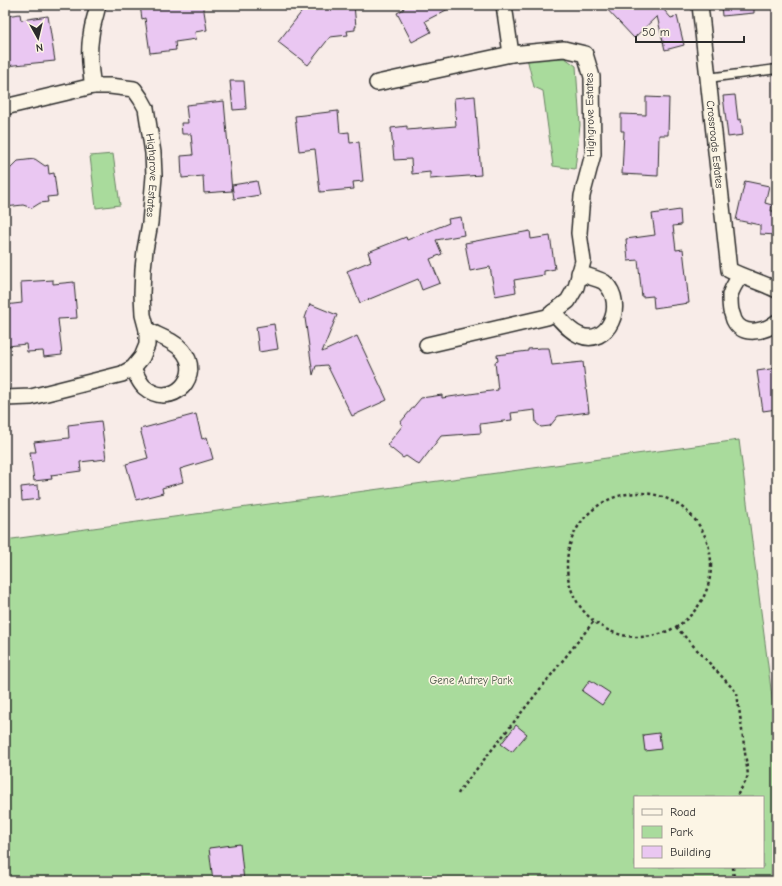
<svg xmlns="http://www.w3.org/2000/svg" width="782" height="886" font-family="'Comic Neue',sans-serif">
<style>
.green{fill:#a9db9c;stroke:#6a8364;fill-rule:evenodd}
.building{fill:#eac7f2;stroke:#2b2b2b}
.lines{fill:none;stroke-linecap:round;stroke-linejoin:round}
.lane-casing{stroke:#2b2b2b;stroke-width:11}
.street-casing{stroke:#2b2b2b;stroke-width:18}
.path{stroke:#2b2b2b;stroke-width:2.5;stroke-dasharray:3 3;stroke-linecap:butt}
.lane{stroke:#fcf5e5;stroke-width:8}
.street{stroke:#fcf5e5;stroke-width:15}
.labels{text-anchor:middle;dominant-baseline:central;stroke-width:3;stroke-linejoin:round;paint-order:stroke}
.street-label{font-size:11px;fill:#2b2b2b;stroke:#fcf5e5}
.park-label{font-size:11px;fill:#4a5747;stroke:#fcf5e5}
</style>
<rect width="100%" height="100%" fill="#f8ece8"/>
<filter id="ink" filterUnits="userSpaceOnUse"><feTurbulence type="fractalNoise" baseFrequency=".025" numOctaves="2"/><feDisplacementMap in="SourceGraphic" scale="8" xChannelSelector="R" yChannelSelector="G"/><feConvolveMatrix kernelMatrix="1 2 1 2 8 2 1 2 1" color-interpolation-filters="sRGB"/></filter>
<g filter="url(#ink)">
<g class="green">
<polygon points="527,58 565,58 576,66 580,125 575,169 553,166 543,91 534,87"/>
<polygon points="113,154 120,205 96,208 90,156"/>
<path d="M739,440L777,736V881H5V540ZM635,797H763V867H635Z"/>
</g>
<g class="building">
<polygon points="140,5 203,5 207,30 195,32 196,39 175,42 176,50 150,53 145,18 142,19"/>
<polygon points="307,5 354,5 356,27 355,27 355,30 347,31 348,35 330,37 308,65 278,42"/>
<polygon points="402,5 456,5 425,21 431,32 412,42 397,13 404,9"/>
<polygon points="603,5 670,5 664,10 671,18 677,16 684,45 665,50 657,16 634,38"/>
<polygon points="721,5 754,5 754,13 722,16"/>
<polygon points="20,14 21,20 48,16 55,61 5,66 5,16"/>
<polygon points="230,81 244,81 246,109 233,110"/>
<polygon points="735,95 738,120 741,119 743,135 728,137 723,96"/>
<polygon points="475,96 481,175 430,179 430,172 412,174 411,159 394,160 391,128 407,126 407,130 456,126 454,98"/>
<polygon points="646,97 669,98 668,135 659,135 658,176 622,174 624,131 621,131 621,114 646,115"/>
<polygon points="224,101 232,191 204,193 203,176 182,178 181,156 193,155 191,134 182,134 181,123 188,123 186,105"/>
<polygon points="338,111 340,133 349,132 350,143 359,142 363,181 353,182 354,189 320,192 315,149 299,151 295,116"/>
<polygon points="35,159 45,166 48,165 49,174 54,173 57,196 47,197 48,202 40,203 32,208 23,205 5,207 5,171 9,170 18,161"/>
<polygon points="257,181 260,195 234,199 232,185"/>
<polygon points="745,181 769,186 765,203 772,205 771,211 777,211 777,235 760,234 760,225 736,220"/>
<polygon points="680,210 681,225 673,226 676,250 683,249 689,303 654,308 653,296 642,297 638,260 628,261 626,239 655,235 652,214"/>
<polygon points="461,217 464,235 436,240 442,254 430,259 440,283 422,290 418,279 360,303 347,271 371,261 368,252 406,237 407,240 449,223 448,219"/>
<polygon points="530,231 531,239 550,236 555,269 544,271 544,275 514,280 516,292 495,296 490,267 470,271 465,243"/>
<polygon points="53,280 53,284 74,282 77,318 58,319 62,355 44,357 43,351 27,352 26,344 8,346 8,339 5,339 5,305 22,303 21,282"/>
<polygon points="310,304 337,315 322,352 357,336 387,400 352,416 327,365 316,366 313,375 305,318"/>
<polygon points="274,324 278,349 259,352 256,327"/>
<polygon points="541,348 549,348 552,365 583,362 589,412 558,416 550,426 541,427 536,423 535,410 511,413 512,420 480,424 481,433 441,436 419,465 406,456 403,458 387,445 403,425 400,423 421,398 442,395 442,398 498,390 495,362 498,361 497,355 528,351 528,349"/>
<polygon points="777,368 777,409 763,411 757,371"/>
<polygon points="196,414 202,439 207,437 213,459 180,469 183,482 162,488 163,493 136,500 126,464 148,458 140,429"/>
<polygon points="101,421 106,459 80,462 81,471 51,475 52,479 34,481 30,452 36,452 34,442 69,438 68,425"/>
<polygon points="38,485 39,499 22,501 21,487"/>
<polygon points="590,680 610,693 602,705 582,691"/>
<polygon points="516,725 527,734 512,752 501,744"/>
<polygon points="659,733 661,749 645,751 643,735"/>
<polygon points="240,844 244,881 213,881 209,848"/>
</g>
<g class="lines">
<g class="lane-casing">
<polyline id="lane" points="708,78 777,69"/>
</g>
<g class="street-casing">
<g id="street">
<polyline points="504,5 511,54"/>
<path id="s1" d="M700,5L729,270C745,278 761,282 777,290"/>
<polyline points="377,83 511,54 564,49 585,54 592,77 593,154 582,196 579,233 583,261 576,287 568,301 547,317 427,345"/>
<path d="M93,86C90,69 88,53 91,36C92,25 96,15 98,5"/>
<path id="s2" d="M5,107L93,86H110L134,89L141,99L146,108L153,153L154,176L150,223L145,250L143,269L142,294L143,315L147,330V345L142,357L133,368L122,374L31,397L5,398"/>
<path d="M740,276C736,282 732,288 730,295C730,300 730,306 731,311C732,313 733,317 734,320C742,337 765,332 777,322"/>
<path d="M553,312C561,320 569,331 579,335C608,348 627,304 605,283C601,279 586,276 579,273"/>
<path d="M133,368C136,374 139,382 144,387C172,411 205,375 182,350C173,340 158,336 147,330"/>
</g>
</g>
<g class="path">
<circle cx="639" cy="565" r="72"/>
<polyline points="676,627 737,693 748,775 746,781 736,797"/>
<polyline points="458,794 460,790 594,621"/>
<polyline points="733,867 734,881"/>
</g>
<use href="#lane" class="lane"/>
<use href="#street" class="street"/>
</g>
</g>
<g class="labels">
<g class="street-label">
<text transform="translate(590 115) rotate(-91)">Highgrove Estates</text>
<text stroke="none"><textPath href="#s1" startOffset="140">Crossroads Estates</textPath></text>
<text stroke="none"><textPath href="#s2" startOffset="222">Highgrove Estates</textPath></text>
</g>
<g class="park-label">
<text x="471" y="680">Gene Autrey Park</text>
</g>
</g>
<rect width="782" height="886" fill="none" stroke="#fcf5e5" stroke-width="20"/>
<rect x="10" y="10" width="762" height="866" fill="none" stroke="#2b2b2b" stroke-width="1.5" filter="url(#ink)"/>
<rect x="634" y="796" width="130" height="72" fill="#fcf5e5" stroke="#a8a49b"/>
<rect x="642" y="809" width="20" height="6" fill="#fcf5e5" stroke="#a8a49b"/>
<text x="670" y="816" font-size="12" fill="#2b2b2b">Road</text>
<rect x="642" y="826" width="20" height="12" fill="#a9db9c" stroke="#a8a49b"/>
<text x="670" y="836" font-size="12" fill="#2b2b2b">Park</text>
<rect x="642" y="846" width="20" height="12" fill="#eac7f2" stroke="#a8a49b"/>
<text x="670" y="856" font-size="12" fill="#2b2b2b">Building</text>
<g transform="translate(38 38) rotate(172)" stroke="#fcf5e5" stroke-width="3" paint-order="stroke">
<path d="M0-3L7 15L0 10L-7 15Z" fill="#2b2b2b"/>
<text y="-6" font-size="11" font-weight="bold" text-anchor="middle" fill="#2b2b2b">N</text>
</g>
<path d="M636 36v6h108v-6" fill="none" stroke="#2b2b2b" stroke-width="2"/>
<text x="642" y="36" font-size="12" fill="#2b2b2b" stroke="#fcf5e5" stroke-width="3" paint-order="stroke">50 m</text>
</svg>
